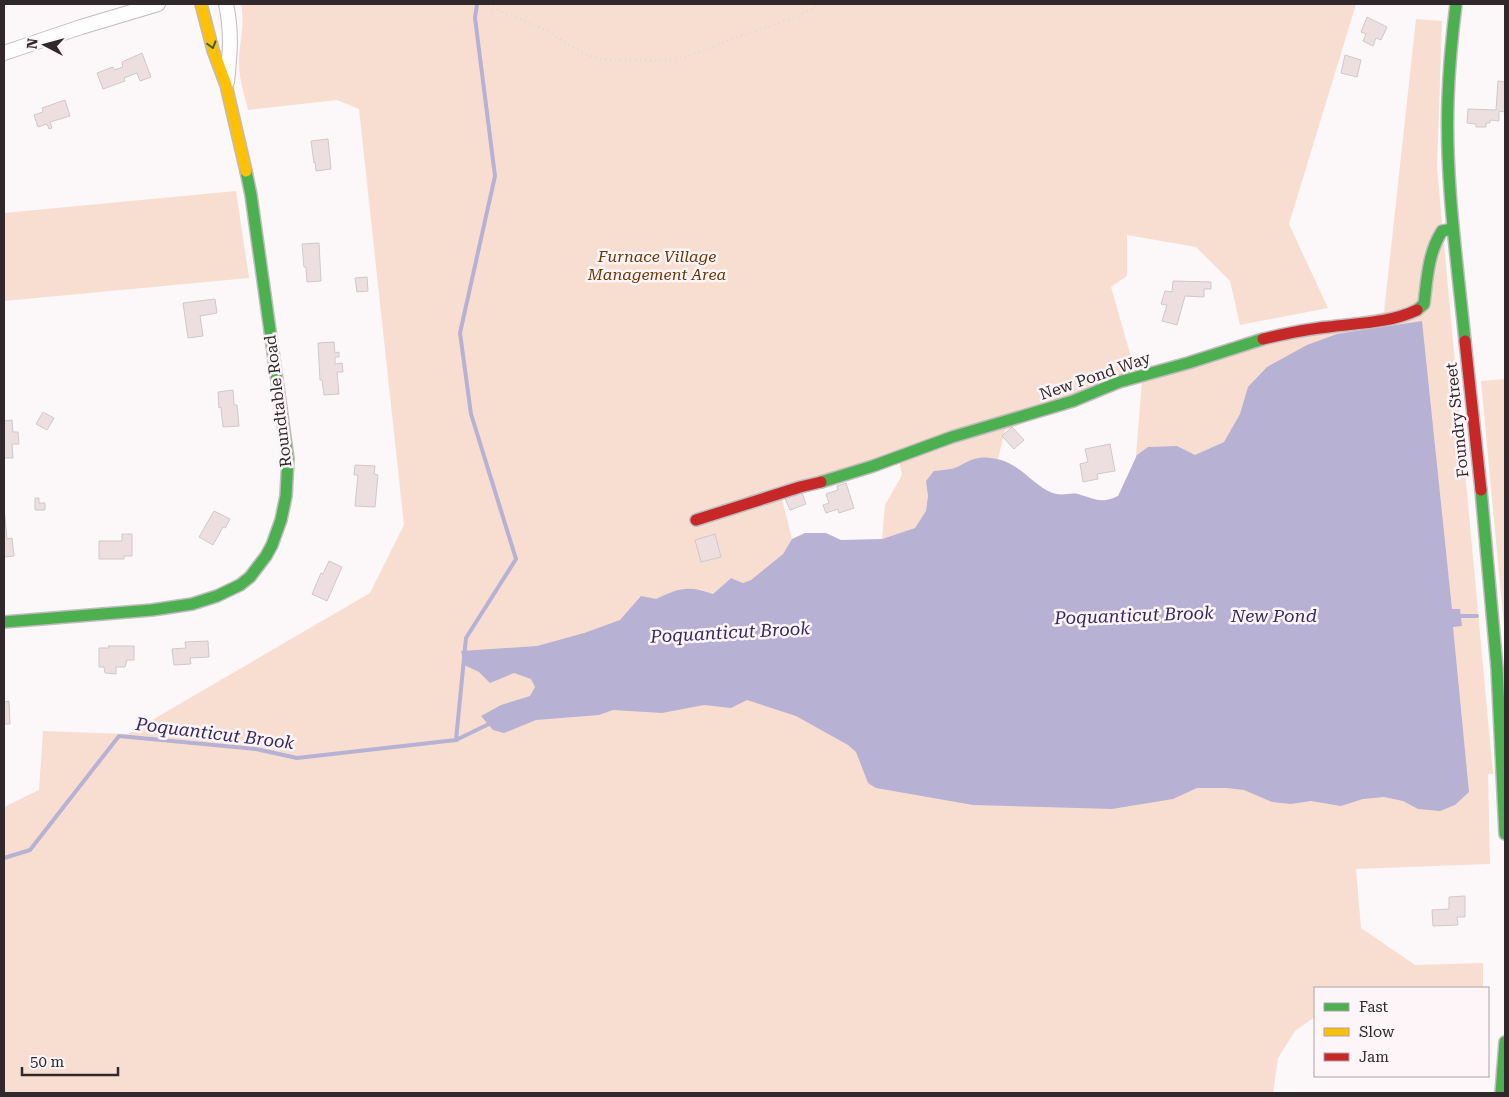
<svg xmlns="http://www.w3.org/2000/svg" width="1509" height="1097" font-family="'Roboto Serif',serif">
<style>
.green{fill:#f8ded0;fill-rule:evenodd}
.water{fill:#b7b2d3}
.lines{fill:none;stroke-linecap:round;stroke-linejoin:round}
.stream{stroke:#b7b2d3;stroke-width:4}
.building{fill:#eddfdf;stroke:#d0c9c9}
.street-casing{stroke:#c1bbbe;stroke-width:16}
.fast-casing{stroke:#c1bbbe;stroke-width:14}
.slow-casing{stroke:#c1bbbe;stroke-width:14}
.jam-casing{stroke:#c1bbbe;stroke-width:14}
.path{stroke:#dcdada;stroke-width:2.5;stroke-dasharray:1 4;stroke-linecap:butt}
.street{stroke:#fffefe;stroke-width:14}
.fast{stroke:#4caf50;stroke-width:11}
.slow{stroke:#ffc107;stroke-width:11}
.jam{stroke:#c62828;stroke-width:11}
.oneway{stroke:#3c5e3a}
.labels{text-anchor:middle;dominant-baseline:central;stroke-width:5;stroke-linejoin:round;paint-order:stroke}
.park-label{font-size:16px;font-style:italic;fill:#6e3603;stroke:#fef5f9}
.street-label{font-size:16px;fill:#31282c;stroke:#fef5f9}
.water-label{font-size:18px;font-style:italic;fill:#342a63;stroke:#fef5f9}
</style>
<rect width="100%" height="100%" fill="#fcf7f9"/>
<g class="green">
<path d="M241,4H1356L1289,224L1328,308L1240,325L1230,281L1196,247L1127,235V276L1111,287L1135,371L1384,312L1416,19L1442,21L1437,168L1493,774H1488L1490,864L1356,869L1361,928L1415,965L1483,963V988H1315V1017L1295,1031L1278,1058L1273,1093H4V807L39,790L43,731L128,734L370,593L404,525L359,109L337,100L248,110C244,93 238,76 239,59C240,38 245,26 241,4ZM1142,381L1123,616L984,458L998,459L1005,430ZM899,461L902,475L885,505L882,539L912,529L654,671L699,589L713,594L731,578L743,583L751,580L783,554L792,539L782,499Z"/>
<polygon points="236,191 249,278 4,301 4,213"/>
<polygon points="1505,379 1505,637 1481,381"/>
</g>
<path class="water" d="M1422,321L1452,609H1460L1462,626L1453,627L1469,792L1455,805L1440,811L1418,809L1403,801L1384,797L1363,799L1341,806L1311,801L1291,804L1272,802L1244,790L1226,788H1197L1173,799L1112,809L973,805L876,788L868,783L856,752L848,745L796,716L747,700L731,708L704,705L662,713L613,710L599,715L536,720L504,733L493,730L481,716L501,705L530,696L535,687L531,679L514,673L490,683L479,672L464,665L461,651L537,646L584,633L620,620L641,596L656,599C678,588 689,585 713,594L731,578L743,583L751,580L783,554L792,539L805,533H826L841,540L882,539L915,528L926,511L928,496L926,481L934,471C941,470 950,470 957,467C973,459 977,455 997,459C1018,463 1030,481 1048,491C1062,498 1067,492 1078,494C1095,499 1101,504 1118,496L1137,455L1148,447L1177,446L1195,455L1224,442L1240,414L1248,387L1267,367L1307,345L1337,334Z"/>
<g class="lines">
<g class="stream">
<polyline points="1457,616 1477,616"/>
<polyline points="456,740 466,638 516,559 471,414 460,333 495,176 475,18 477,4"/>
<polyline points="4,858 30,850 119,736 256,749 297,758 456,740 493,722"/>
</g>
</g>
<g class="building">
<polygon points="1367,17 1387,27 1381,40 1376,38 1373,46 1363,41 1366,34 1361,32"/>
<polygon points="142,53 151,77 140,81 137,73 124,78 125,81 103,89 97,73 113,67 114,70 123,67 122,62"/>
<polygon points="1345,55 1361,60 1357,77 1341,73"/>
<polygon points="1498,81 1505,82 1505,112 1499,111 1499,121 1490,120 1490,123 1486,123 1486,127 1476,127 1476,124 1467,123 1468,109 1496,110"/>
<polygon points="65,100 70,116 50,122 52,128 49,129 47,124 38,127 34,115 43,112 42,108"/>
<polygon points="328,139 331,169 316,171 315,162 314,163 311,141"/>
<polygon points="319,243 321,281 307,282 306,267 304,267 302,244"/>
<polygon points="367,277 368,291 357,292 355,278"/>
<polygon points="1173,281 1211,282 1211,289 1204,289 1204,297 1185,296 1177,325 1162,321 1167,305 1161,304 1165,291 1172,292"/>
<polygon points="215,299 217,313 200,316 203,336 188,338 183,303"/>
<polygon points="334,342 335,353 339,352 339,357 335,357 335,364 342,363 343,372 337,372 339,394 324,395 322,380 320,380 318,343"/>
<polygon points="233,390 234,405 237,405 239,426 223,427 221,407 219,408 218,392"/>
<polygon points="43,412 54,418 47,430 36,424"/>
<polygon points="12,420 13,432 18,432 19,444 12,444 13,458 4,458 4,421"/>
<polygon points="1012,427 1024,440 1014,449 1002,436"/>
<polygon points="1110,444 1115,471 1097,474 1098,479 1083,482 1080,464 1088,462 1085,449"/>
<polygon points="355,465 375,466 374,474 378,475 375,507 355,506 358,475 354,475"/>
<polygon points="846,483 854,508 839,513 838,509 826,513 823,505 829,503 826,494 838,490 837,486"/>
<polygon points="801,490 806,504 790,510 784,496"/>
<polygon points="35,498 39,498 39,503 45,503 45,510 35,510"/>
<polygon points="4,507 7,539 12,538 14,556 4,557"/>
<polygon points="214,511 230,519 225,528 223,527 213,545 199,537"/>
<polygon points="122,534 132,534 132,556 124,556 124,559 99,559 99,541 122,541"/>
<polygon points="715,534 721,557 701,562 695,540"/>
<polygon points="329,561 342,567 327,601 312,594 321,573 323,574"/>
<polygon points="208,641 209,657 190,658 191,664 174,665 172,649 186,648 185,642"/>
<polygon points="108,646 134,646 134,660 127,660 125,667 116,667 116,674 105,673 104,667 99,667 99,648 109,648"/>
<polygon points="4,688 4,702 9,701 10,724 4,724"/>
<polygon points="1465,896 1465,917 1457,917 1458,925 1433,926 1432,910 1449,909 1449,897"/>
</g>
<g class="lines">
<g class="street-casing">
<g id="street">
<path d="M226,4C232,31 230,55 227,82"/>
<polyline points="4,53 81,27 158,4"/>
</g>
</g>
<g class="fast-casing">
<g id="fast">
<path d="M1456,4C1452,36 1449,67 1448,99C1445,179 1457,260 1465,341"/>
<path d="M1417,310L1424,304C1427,279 1428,253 1442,231L1452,229"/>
<polyline points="821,482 873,466 952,437 1073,401 1119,382 1188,363 1263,339"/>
<polyline points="1481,490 1497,668 1505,834"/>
<polyline points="4,622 152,610 192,604 217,596 240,585 250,577 266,556 272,545 281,520 286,496 288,459 251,195 246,171"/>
<polyline points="1501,1093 1505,1042"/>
</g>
</g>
<g class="slow-casing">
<polyline id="slow" points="201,4 213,50 226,85 246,171"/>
</g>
<g class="jam-casing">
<g id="jam">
<path d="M1263,339C1284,334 1307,329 1328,327C1358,323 1390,323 1417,310"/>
<polyline points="1465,341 1481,490"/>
<polyline points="696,520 800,487 821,482"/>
</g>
</g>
<polyline class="path" points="483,4 545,30 586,55 599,59 665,61 686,57 732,39 799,16 819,4"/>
<use href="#street" class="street"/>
<use href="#fast" class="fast"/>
<use href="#slow" class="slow"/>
<use href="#jam" class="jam"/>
</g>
<defs><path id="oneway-chevron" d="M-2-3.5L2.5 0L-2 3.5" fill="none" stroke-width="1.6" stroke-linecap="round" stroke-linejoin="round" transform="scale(1.25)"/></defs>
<use class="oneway" href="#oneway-chevron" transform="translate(212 45) rotate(74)"/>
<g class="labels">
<g class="park-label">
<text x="657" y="256">Furnace Village<tspan x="657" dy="18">Management Area</tspan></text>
</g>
<g class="street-label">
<text transform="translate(1095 376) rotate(-19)">New Pond Way</text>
<text transform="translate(278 401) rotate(-97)">Roundtable Road</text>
<text transform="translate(1457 420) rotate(-96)">Foundry Street</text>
</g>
<g class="water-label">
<text transform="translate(1134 615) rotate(-2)">Poquanticut Brook</text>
<text x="1274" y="615">New Pond</text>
<text transform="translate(730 632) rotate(-3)">Poquanticut Brook</text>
<text transform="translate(215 733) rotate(7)">Poquanticut Brook</text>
</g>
</g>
<rect width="1509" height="1097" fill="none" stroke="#31282c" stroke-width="10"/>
<rect x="1314" y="987" width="175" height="90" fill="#fef5f9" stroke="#aca3a7"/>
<rect x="1324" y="1003" width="25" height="8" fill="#4caf50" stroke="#aca3a7"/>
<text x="1359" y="1012" font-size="15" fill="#31282c">Fast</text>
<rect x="1324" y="1028" width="25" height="8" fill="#ffc107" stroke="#aca3a7"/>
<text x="1359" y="1037" font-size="15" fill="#31282c">Slow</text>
<rect x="1324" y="1053" width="25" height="8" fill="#c62828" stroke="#aca3a7"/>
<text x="1359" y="1062" font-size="15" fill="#31282c">Jam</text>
<g transform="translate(45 45) rotate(276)" stroke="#fef5f9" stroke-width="4" paint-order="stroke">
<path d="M0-4L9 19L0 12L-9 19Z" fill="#31282c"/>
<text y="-8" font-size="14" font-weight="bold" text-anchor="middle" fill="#31282c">N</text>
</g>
<path d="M22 1067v8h96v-8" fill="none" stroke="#31282c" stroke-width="2.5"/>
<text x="30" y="1067" font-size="15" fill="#31282c" stroke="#fef5f9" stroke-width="4" paint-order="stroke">50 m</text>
</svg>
